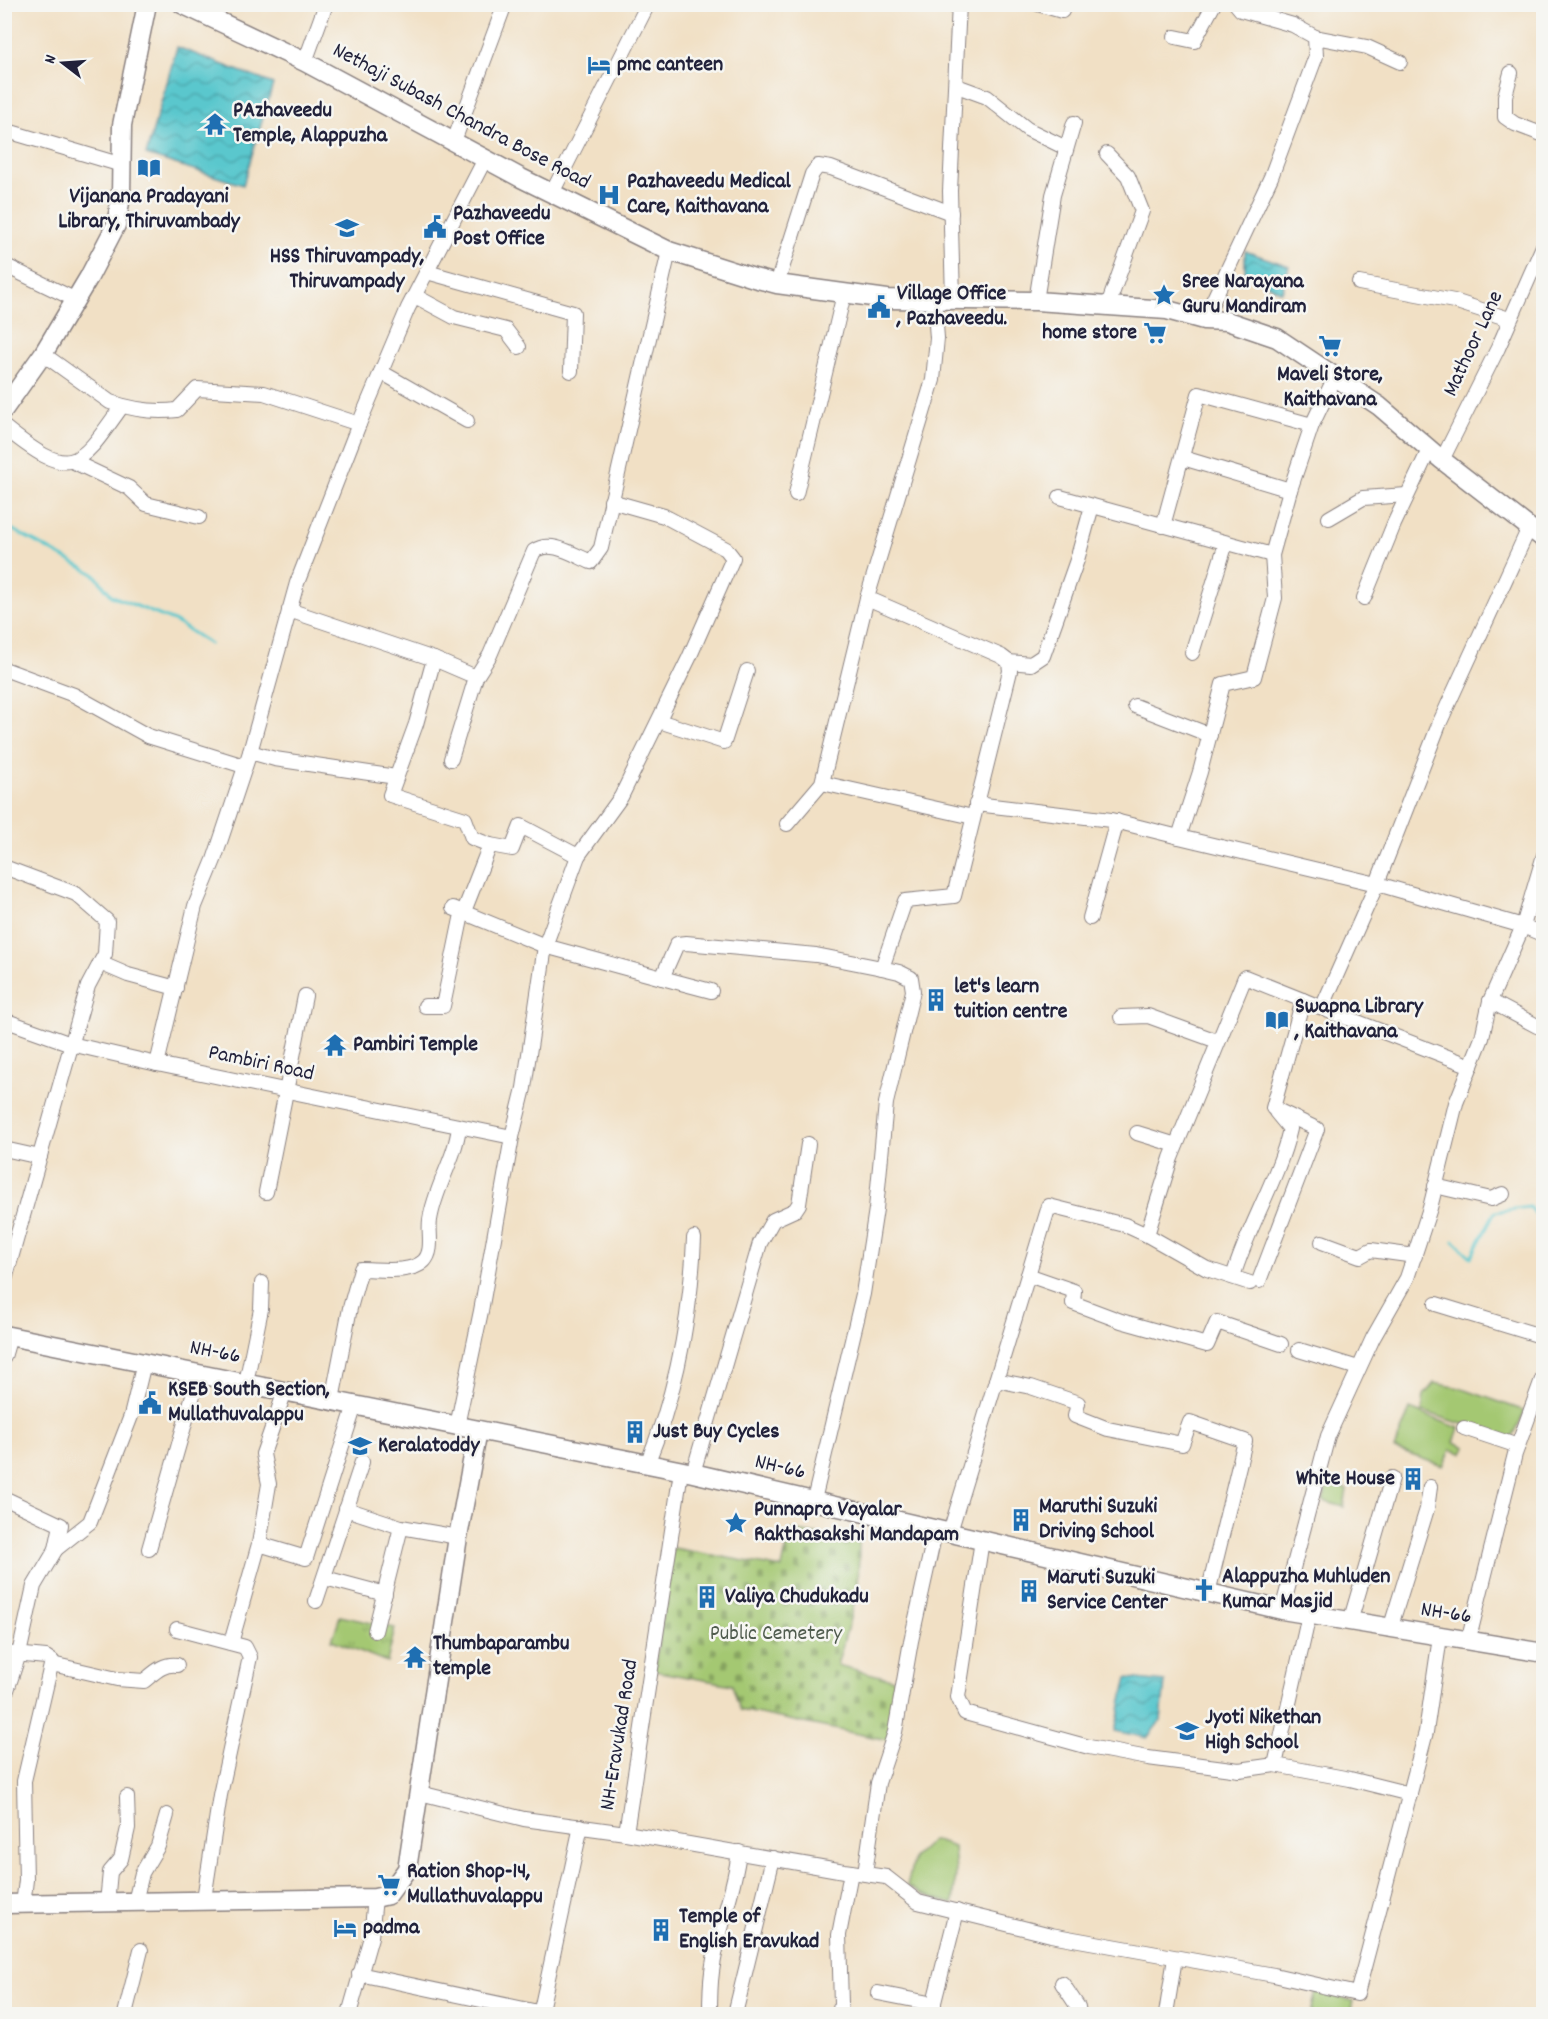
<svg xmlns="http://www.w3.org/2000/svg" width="1548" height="2019" font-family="Dekko,sans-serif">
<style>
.grass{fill:url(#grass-tufts);stroke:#637556;stroke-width:1.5}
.cemetery{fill:url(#cemetery-stones);stroke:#637556;stroke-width:1.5}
.park{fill:#a4c872;stroke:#637556;stroke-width:1.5}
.water{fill:url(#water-waves);stroke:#3e7484;stroke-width:1.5}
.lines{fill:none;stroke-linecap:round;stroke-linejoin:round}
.stream{stroke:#5ac7cd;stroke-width:3}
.minor-casing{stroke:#8a8180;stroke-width:16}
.major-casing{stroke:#8a8180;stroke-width:21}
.minor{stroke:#fff;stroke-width:14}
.major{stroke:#fff;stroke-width:18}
.labels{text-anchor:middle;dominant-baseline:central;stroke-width:5;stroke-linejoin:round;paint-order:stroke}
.poi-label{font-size:22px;font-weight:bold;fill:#22223b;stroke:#f6f6f2;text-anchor:start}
.street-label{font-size:22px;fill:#22223b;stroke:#f6f6f2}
.park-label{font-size:22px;fill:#505c4e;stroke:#f6f6f2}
</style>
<defs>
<pattern id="grass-tufts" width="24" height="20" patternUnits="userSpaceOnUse" patternTransform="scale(1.5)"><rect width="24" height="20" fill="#a4c872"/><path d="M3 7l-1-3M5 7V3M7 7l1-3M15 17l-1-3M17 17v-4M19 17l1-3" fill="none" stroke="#85a25f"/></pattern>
<pattern id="cemetery-stones" width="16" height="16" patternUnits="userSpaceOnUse" patternTransform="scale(1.5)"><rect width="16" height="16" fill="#a4c872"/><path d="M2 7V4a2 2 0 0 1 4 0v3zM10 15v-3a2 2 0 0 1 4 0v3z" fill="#85a25f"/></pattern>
<pattern id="water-waves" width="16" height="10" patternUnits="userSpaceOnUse" patternTransform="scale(1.5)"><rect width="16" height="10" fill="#5ac7cd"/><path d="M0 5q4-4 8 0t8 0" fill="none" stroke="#4aa1a8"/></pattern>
</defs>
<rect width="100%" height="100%" fill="#f6f6f2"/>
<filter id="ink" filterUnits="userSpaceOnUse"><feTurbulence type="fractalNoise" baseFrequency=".0167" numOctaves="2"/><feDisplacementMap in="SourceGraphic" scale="12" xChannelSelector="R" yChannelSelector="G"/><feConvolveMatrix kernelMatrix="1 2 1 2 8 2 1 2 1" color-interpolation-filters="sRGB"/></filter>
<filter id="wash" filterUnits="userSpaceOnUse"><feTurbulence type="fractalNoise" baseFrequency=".008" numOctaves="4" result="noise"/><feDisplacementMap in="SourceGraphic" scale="24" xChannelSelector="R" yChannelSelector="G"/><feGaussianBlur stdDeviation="1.35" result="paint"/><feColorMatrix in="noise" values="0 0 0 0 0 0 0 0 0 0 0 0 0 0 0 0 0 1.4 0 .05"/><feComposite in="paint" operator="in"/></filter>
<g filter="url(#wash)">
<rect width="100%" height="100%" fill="#f1e0c5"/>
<polygon class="grass" points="340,1616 395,1628 387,1662 332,1640"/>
<polygon class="cemetery" points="790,1530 859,1541 858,1590 837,1665 900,1681 888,1740 740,1710 732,1685 654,1671 673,1548 782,1568"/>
<g class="park">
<polygon points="1434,1383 1460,1388 1525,1411 1511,1440 1422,1411 1424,1395"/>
<polygon points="1410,1409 1459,1428 1454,1442 1466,1447 1462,1453 1451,1450 1443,1466 1394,1449"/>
<polygon points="1328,1484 1347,1489 1344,1507 1323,1501"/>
<polygon points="932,1840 954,1847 956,1873 953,1904 921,1894 907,1886 914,1857"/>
<polygon points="1316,1991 1353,2001 1350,2014 1311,2014"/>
</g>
<g class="water">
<polygon points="177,47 273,84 243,185 146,155"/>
<polygon points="1245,251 1289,266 1282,292 1245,273"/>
<polygon points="1127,1678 1165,1682 1161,1720 1147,1738 1115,1731"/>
</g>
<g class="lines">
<g class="stream">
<polyline points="4,525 94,574 112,596 176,622 210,644"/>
<polyline points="1454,1241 1471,1257 1495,1212 1529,1207 1544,1224"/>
</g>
</g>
</g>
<g filter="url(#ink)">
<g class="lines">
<g class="minor-casing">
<g id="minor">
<polyline points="1038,4 1062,11"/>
<polyline points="1175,37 1194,41 1214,4"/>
<polyline points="1315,37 1367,47 1400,62"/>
<polyline points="305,62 326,4"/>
<polyline points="1511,73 1505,96 1505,117 1515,124 1544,135"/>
<polyline points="957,86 987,97 1027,129 1066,148"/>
<polyline points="4,130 122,165"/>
<polyline points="454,141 505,4"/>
<polyline points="1107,154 1128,176 1142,211 1108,305"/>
<polyline points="552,193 648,4"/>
<polyline points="4,265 76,300"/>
<polyline points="427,272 573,313 571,371"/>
<polyline points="1359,283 1454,301 1509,319"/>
<polyline points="777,284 812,174 818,166 831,168 951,213"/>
<polyline points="415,296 454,317 506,330 519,347"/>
<polyline points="953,299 950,191 959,4"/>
<polyline points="1036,301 1053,195 1074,123"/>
<polyline points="1204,320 1271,177 1316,56 1315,37 1293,25 1241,10 1236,4"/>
<path d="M43,354L110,402C131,409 155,413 177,410L197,389L264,393L359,424"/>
<polyline points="381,372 467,421"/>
<polyline points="1336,375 1312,425 1290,490 1272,555 1275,598 1254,677 1223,684 1200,772 1179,837 1381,885 1523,926 1544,855"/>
<path d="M4,427C71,481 77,470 122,406"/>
<polyline points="1183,458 1290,490"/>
<polyline points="1442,460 1498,348 1544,244"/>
<polyline points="74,462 129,488 146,504 199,517"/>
<polyline points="796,494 844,294"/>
<polyline points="1060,497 1272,555"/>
<polyline points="1329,518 1363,498 1407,495"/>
<polyline points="1163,526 1199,394 1312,425"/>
<polyline points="1364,598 1394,524 1429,450"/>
<polyline points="289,610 434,659 416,724 390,795 465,819 472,838 490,845 461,919 443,1006 425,1006"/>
<polyline points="1192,653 1226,543"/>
<polyline points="434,659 476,677"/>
<polyline points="1009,662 1031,664 1043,656 1077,560 1092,506"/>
<polyline points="4,669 74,695 148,736 244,766"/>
<polyline points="1135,706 1210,735"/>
<polyline points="659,721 724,742 747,671"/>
<polyline points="250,752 275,759 396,777"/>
<path d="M451,759L476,677L490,655L534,551C551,539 574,555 591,562L601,548L669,251"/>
<polyline points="822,783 973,817"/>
<polyline points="976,804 1111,820 1179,837"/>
<polyline points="787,824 822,783 867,598"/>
<polyline points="490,845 512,849 521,826 578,856"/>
<polyline points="4,867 76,894 107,921 105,954 88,986 4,1283"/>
<polyline points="453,908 545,946 662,978 677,944 686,943 816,955 882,968"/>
<polyline points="1090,918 1117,821"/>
<polyline points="100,963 128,975 176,988"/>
<polyline points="662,978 711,991"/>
<polyline points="1490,1001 1537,1026"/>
<polyline points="1121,1017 1148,1016 1217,1041"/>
<polyline points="4,1020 71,1044 157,1064 512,1137"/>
<polyline points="157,1064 195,906 214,860 250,752 297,583 359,424 408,308 485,159"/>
<polyline points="1471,1066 1329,1011 1325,1009 1325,1001 1376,886 1440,722 1529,528"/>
<polyline points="1137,1133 1176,1145"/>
<polyline points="4,1149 40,1157"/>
<polyline points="1435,1186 1491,1199 1503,1194"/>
<polyline points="266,1192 305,996"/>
<polyline points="1147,1235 1207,1269 1250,1283"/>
<polyline points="1322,1242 1360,1256 1371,1250 1415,1256"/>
<polyline points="1028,1275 1074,1291 1073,1303 1121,1321 1207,1345 1217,1322 1281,1344"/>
<path d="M1233,1277C1248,1226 1278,1180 1290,1129L1276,1112"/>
<polyline points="1259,1281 1317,1129 1273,1108 1303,1000"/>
<polyline points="1436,1304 1544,1337"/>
<polyline points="1299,1350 1358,1368"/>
<polyline points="4,1357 10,1336"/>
<polyline points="996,1380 1031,1387 1078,1403 1075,1416 1108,1429 1182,1444 1190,1422 1245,1441 1208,1593"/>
<polyline points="246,1383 261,1309 262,1283"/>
<path d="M332,1400L350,1308L361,1269C379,1269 411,1274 424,1261C434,1251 428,1232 430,1220C435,1187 455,1160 459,1127"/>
<polyline points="457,1426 481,1311 512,1137 524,1088 545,946 578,856 621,797 689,658 733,558 726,549 664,516 611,501"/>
<polyline points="1464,1428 1518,1446"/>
<path d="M647,1464C677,1391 691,1316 694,1238"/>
<polyline points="693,1473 760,1243 773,1220 795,1210 799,1204 808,1144"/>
<polyline points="4,1498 61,1525 56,1549"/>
<polyline points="814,1500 863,1294 876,1209 886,1103 913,991 911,978 899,972 882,968 905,901 954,896 1010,671 1009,662 1001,656 867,598 933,380 937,338 934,299"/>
<polyline points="346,1509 401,1527 458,1537"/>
<polyline points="950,1532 1049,1206 1125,1225 1147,1235 1171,1158 1245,977 1325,1009"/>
<polyline points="982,1540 958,1697 965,1713 1089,1747 1148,1758 1239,1770 1275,1765 1309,1615"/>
<polyline points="259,1544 269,1484 263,1454 285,1391"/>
<polyline points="149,1549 199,1374"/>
<polyline points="325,1578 385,1594"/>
<polyline points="316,1601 362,1462"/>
<polyline points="1282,1610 1328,1436 1373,1338 1407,1278 1430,1208 1456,1103 1482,1038 1490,1001 1523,926 1544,935"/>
<polyline points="1350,1622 1392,1478"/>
<polyline points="177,1629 245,1647 250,1657 220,1795 204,1899"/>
<polyline points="1390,1629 1427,1509 1430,1487"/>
<polyline points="375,1631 401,1527"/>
<polyline points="1468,1642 1515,1454 1544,1374"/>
<polyline points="231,1643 259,1544 306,1558 355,1405"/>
<polyline points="4,1653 46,1657 52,1661 24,1781 26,1880 23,1905"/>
<path d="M52,1664L117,1679L144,1681C154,1673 163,1663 177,1665"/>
<polyline points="4,1699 19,1654 34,1586 56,1549 90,1522 131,1416 144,1363"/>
<polyline points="1275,1765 1350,1779 1410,1794"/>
<polyline points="420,1793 524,1819 626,1833 844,1871 886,1877 918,1902 1051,1935 1274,1975 1357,1994 1426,1732 1440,1637"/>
<polyline points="626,1833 681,1471"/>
<polyline points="865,1873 878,1783 895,1732 911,1641 936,1528"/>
<polyline points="135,1902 142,1873 158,1846 167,1815"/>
<polyline points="107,1903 110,1872 121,1859 128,1828 127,1797"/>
<polyline points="359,1974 538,2012 541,2010 581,1826"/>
<polyline points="1062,1983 1078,2007 1079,2014"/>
<polyline points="878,1993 934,2004"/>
<polyline points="125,2014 141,1950"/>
<polyline points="349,2014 371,1937 375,1898"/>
<path d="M710,2014C710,2000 710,1986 712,1972C717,1931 734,1893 739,1852"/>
<polyline points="735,2014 773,1858"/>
<polyline points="839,2014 841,2004 839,1935 851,1872"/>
<polyline points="931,2014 957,1911"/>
<polyline points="1166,2014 1175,1958"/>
</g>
</g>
<g class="major-casing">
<g id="major">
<polyline points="182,4 305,62 521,178 669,251 754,278 777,284 887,299 1036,301 1167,310 1204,320 1227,321 1277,338 1379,406 1442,460 1544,539"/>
<polyline points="4,409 43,354 89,277 116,225 121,197 122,125 147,4"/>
<polyline points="4,1335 693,1473 1282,1610 1544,1653"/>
<polyline points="4,1904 375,1898 388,1895 407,1869 458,1537 478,1430"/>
</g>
</g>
<use href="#minor" class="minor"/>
<use href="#major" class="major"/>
</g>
</g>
<defs>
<g id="hotel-bare" transform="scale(1.8)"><path d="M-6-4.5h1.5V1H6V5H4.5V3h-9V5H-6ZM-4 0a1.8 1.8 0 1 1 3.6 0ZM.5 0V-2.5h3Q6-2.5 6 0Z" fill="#1f6fb2" stroke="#f6f6f2" stroke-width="2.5" paint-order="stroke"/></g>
<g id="temple-bare" transform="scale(1.8)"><path d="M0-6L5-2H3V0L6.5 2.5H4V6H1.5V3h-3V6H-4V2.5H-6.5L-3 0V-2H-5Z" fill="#1f6fb2" stroke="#f6f6f2" stroke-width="2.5" paint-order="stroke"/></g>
<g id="library-bare" transform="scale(1.8)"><path d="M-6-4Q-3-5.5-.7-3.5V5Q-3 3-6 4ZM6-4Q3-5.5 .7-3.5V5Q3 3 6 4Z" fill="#1f6fb2" stroke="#f6f6f2" stroke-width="2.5" paint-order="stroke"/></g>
<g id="hospital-bare" transform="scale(1.8)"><path d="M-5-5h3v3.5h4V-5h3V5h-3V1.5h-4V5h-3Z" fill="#1f6fb2" stroke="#f6f6f2" stroke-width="2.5" paint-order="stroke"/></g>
<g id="civic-bare" transform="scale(1.8)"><path d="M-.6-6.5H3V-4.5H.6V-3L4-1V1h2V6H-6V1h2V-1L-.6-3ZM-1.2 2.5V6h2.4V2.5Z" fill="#1f6fb2" stroke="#f6f6f2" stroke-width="2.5" paint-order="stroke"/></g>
<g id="school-bare" transform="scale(1.8)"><path d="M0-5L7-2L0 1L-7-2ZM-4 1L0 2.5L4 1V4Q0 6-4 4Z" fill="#1f6fb2" stroke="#f6f6f2" stroke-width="2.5" paint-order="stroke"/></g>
<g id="sight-bare" transform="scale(1.8)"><path d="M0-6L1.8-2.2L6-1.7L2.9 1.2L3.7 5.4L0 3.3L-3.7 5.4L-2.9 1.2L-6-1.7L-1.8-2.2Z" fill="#1f6fb2" stroke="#f6f6f2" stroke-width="2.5" paint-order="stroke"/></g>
<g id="supermarket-bare" transform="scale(1.8)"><path d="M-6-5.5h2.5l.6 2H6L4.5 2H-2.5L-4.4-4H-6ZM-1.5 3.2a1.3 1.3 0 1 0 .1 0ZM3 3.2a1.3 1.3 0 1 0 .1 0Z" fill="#1f6fb2" stroke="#f6f6f2" stroke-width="2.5" paint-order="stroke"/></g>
<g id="building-bare" transform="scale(1.8)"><path d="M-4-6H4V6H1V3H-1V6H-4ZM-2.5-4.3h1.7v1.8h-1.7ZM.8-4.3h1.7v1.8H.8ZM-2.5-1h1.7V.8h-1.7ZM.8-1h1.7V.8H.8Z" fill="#1f6fb2" stroke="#f6f6f2" stroke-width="2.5" paint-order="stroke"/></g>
<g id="university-bare" transform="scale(1.8)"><path d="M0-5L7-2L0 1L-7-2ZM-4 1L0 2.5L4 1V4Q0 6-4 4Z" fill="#1f6fb2" stroke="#f6f6f2" stroke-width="2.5" paint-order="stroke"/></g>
<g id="church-bare" transform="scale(1.8)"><path d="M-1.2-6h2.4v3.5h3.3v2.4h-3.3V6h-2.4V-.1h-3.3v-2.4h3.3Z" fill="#1f6fb2" stroke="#f6f6f2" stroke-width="2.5" paint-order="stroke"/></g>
</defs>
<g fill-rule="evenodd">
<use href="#hotel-bare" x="599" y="65"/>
<use href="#temple-bare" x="215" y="124"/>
<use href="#library-bare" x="149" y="168"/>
<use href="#hospital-bare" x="609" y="195"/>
<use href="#civic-bare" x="435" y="227"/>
<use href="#school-bare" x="347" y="228"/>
<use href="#sight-bare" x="1164" y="295"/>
<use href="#civic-bare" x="879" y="307"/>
<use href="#supermarket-bare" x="1155" y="333"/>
<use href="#supermarket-bare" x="1330" y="346"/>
<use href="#building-bare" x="936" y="1000"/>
<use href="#library-bare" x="1277" y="1020"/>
<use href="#temple-bare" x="335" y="1045"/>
<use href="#civic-bare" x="150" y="1403"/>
<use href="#building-bare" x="635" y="1432"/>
<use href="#university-bare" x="360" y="1446"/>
<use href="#building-bare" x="1413" y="1479"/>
<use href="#building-bare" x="1021" y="1520"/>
<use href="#sight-bare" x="736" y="1523"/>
<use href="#church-bare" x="1204" y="1590"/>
<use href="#building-bare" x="1029" y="1591"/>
<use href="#building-bare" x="707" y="1597"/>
<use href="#temple-bare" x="415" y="1657"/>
<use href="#school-bare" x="1187" y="1731"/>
<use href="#supermarket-bare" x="389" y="1885"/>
<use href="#hotel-bare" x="345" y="1928"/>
<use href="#building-bare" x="661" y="1930"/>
</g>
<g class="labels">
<g class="poi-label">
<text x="617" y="65">pmc canteen</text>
<text x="233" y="111">PAzhaveedu<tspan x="233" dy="25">Temple, Alappuzha</tspan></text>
<text x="627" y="182">Pazhaveedu Medical<tspan x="627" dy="25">Care, Kaithavana</tspan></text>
<text x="149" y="197" text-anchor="middle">Vijanana Pradayani<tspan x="149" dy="25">Library, Thiruvambady</tspan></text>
<text x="453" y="214">Pazhaveedu<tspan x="453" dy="25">Post Office</tspan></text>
<text x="347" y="257" text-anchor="middle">HSS Thiruvampady,<tspan x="347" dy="25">Thiruvampady</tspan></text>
<text x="1182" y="282">Sree Narayana<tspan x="1182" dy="25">Guru Mandiram</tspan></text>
<text x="897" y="294">Village Office<tspan x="897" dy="25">, Pazhaveedu.</tspan></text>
<text x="1137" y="333" text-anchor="end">home store</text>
<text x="1330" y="375" text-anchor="middle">Maveli Store,<tspan x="1330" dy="25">Kaithavana</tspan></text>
<text x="954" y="987">let's learn<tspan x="954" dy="25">tuition centre</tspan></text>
<text x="1295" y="1007">Swapna Library<tspan x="1295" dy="25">, Kaithavana</tspan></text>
<text x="353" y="1045">Pambiri Temple</text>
<text x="168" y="1390">KSEB South Section,<tspan x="168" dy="25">Mullathuvalappu</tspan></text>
<text x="653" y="1432">Just Buy Cycles</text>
<text x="378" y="1446">Keralatoddy</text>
<text x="1395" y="1479" text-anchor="end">White House</text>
<text x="1039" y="1507">Maruthi Suzuki<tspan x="1039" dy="25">Driving School</tspan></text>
<text x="754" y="1510">Punnapra Vayalar<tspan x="754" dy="25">Rakthasakshi Mandapam</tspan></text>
<text x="1222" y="1577">Alappuzha Muhluden<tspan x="1222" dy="25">Kumar Masjid</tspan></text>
<text x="1047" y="1578">Maruti Suzuki<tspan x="1047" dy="25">Service Center</tspan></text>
<text x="725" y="1597">Valiya Chudukadu</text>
<text x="433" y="1644">Thumbaparambu<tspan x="433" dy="25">temple</tspan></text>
<text x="1205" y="1718">Jyoti Nikethan<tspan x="1205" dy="25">High School</tspan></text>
<text x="407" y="1872">Ration Shop-14,<tspan x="407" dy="25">Mullathuvalappu</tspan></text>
<text x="679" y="1917">Temple of<tspan x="679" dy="25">English Eravukad</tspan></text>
<text x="363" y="1928">padma</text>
</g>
<g class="street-label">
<text transform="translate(461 117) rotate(28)">Nethaji Subash Chandra Bose Road</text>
<text transform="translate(1474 344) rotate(-65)">Mathoor Lane</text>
<text transform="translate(261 1064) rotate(12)">Pambiri Road</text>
<text transform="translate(215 1353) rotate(11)">NH-66</text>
<text transform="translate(780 1468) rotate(13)">NH-66</text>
<text transform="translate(1446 1614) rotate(9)">NH-66</text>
<text transform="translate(620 1735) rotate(-81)">NH-Eravukad Road</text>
</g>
<g class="park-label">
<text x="776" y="1634">Public Cemetery</text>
</g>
</g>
<rect width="1548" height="2019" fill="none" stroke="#f6f6f2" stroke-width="24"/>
<g transform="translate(63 63) rotate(287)" stroke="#f6f6f2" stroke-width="4.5" paint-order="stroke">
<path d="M0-4.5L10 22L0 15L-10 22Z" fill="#22223b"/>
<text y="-9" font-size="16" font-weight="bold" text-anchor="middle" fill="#22223b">N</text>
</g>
</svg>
